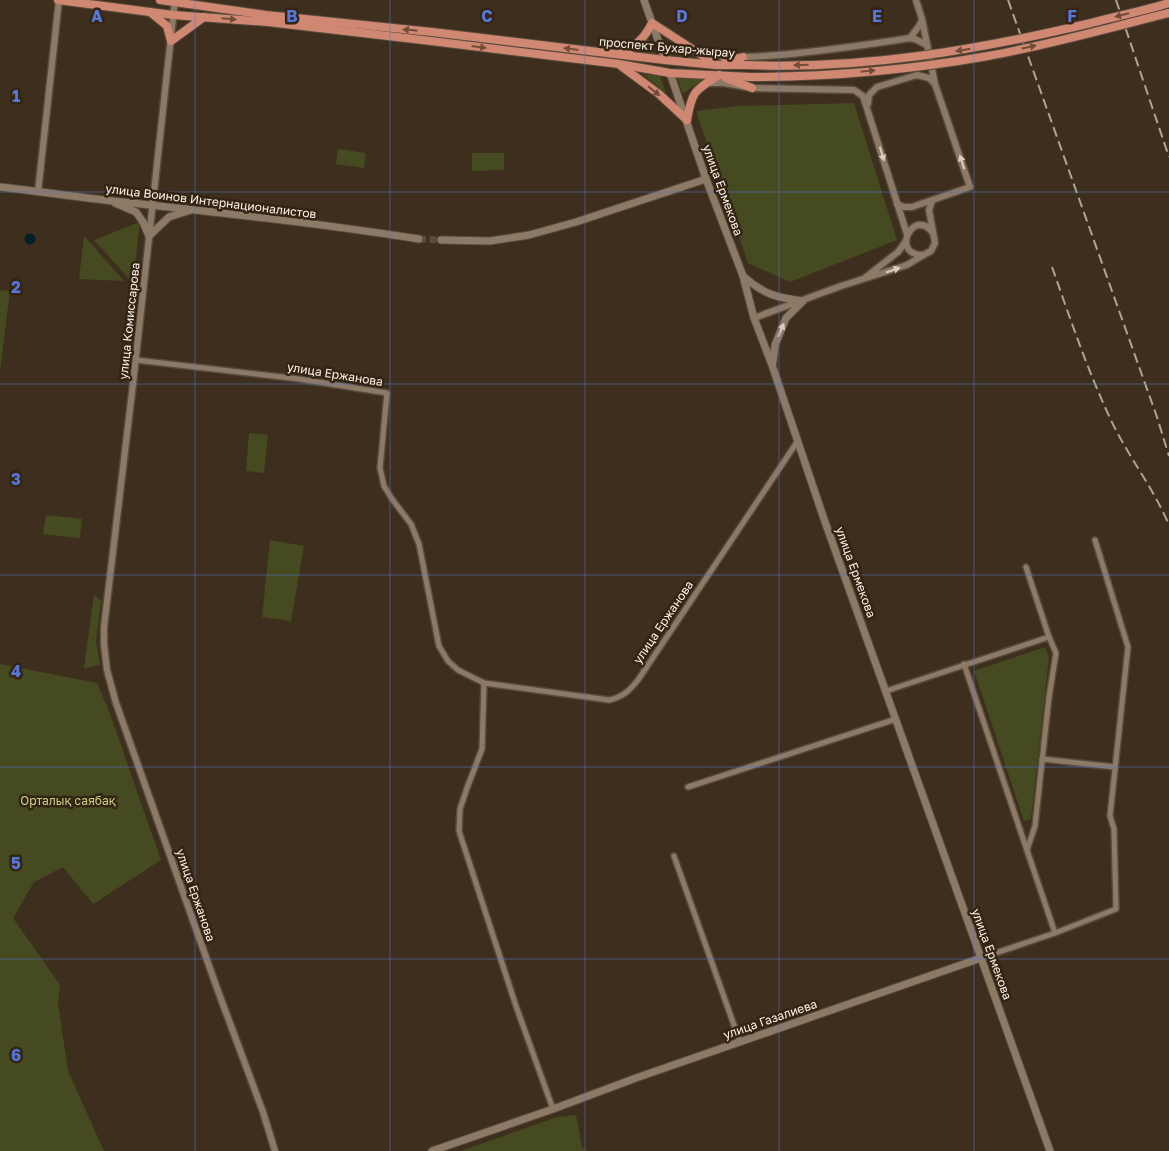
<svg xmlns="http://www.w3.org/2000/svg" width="1169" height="1151" font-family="'Golos Text',sans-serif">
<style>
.green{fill:#464a21}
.water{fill:#002127}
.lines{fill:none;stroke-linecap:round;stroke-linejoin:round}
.secondary-tunnel{stroke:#5a4b3b;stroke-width:7;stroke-dasharray:7 3.5;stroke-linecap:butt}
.minor-casing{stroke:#584b3b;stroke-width:8}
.tertiary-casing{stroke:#584b3b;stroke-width:9}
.secondary-casing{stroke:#584b3b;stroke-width:9}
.primary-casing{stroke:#584b3b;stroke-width:10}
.minor{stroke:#8d7a66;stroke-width:5}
.tertiary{stroke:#8d7a66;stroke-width:6}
.secondary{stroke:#8d7a66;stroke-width:7}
.primary{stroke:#d08873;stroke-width:8}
.rail{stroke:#b0a396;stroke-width:2;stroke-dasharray:10 5;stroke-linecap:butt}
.primary-bridge-casing{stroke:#584b3b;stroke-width:10;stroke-linecap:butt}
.primary-bridge{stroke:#d08873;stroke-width:8}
.oneway{fill:#724c39}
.oneway2{fill:#dbcdc0}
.grid{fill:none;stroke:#5577dc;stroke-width:1;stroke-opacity:0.55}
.labels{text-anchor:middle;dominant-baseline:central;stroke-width:5;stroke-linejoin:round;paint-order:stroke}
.street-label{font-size:12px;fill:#fcf1e6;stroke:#342413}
.park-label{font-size:12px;fill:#c7cf84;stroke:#342413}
.grid-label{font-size:16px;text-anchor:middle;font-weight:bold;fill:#5577dc;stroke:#342413;stroke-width:5;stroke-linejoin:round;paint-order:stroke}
</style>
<rect width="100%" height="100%" fill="#3e2e1d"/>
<g class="green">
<polygon points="648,38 654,54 634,51"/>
<polygon points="663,39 689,57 670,55"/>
<polygon points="642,74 660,76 666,93"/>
<polygon points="677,77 703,79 683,94"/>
<polygon points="854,103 897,240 790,282 748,263 696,111 738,106"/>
<polygon points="338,149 366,153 364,168 336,164"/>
<polygon points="472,153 504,153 504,170 472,171"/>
<polygon points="140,222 133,283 94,240"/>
<polygon points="84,236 124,281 79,279"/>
<polygon points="0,290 10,291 0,371"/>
<polygon points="249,433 268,435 264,473 246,471"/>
<polygon points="46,515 82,519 80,538 43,534"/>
<polygon points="270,540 304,546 291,621 262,617"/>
<polygon points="94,595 101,601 96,641 100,665 84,668"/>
<polygon points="1045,647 1049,657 1031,819 1024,821 974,671"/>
<polygon points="0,664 97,683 109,711 161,860 93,904 63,867 34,882 13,918 60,985 58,1003 68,1071 104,1151 0,1151"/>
<polygon points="576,1115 582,1147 586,1151 461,1151 557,1117"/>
</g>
<circle class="water" cx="30" cy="239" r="5.5"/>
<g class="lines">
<polyline class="secondary-tunnel" points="419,239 441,240"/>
<g class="minor-casing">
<g id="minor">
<path d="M136,360L299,379L387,393L380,468L384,486L392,499L411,524L419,544L439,646L448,661L458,670L484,683L609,700C623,697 629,691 638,680L797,442"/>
<polyline points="1026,567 1049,637 1056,653 1049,697 1035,826 1027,850"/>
<polyline points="964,664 1055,933"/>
<polyline points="484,683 482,749 467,788 460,809 459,831 516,1006 553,1109"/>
<polyline points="886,691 1049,637"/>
<polyline points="1042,759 1115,767"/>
<polyline points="688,787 896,719"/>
<polyline points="674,856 740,1042"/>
<polyline points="981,958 1055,933 1116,909 1114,829 1110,816 1128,647 1095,540"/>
</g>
</g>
<g class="tertiary-casing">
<g id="tertiary">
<polyline points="175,0 133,384 104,627 104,644 107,670 116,703 218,991 263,1112 275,1151"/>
<polyline points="910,38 919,26 922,20"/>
<path d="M702,54C728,59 753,57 779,55C823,51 866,45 910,38L915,39L927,45"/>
<polyline points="707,83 724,83 752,88 854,90 863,96 907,234"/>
<polyline points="868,104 869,95 877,87 917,75 929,78 934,83"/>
<polyline points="38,192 59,0"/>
<polyline points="897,204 904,207 912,207 970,187 935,84 922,19 916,0"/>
<path d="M923,255C889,255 914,206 933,233"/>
<polyline points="866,277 898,252 906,241"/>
<polyline points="754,318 841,286 907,265 927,253 931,251 935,243 929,210 932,201"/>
</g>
</g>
<g class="secondary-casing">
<g id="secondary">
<polyline points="644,0 665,60"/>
<polyline points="670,73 706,179 743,276 754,318 772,365 824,519 1050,1151"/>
<path d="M0,187C38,191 75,197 113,201C215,212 317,223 419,239"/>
<polyline points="115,203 136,212 143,222 149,236 169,217 191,210"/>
<polyline points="441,240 490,241 529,235 576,222 706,179"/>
<path d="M743,276C763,294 777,298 803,301"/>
<polyline points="773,362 775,345 786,318 803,301"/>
<polyline points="432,1151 553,1109 636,1078 981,958"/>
</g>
</g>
<g class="primary-casing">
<g id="primary">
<polyline points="58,0 173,15 268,22 431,41 619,64 670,73 750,77"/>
<polyline points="160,0 266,15 432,32 665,60 716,65 744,65"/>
<polyline points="150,12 167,26 171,41 204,17"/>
<path d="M620,54C636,46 644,39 652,23L714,63"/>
<polyline points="725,62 743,57"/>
<polyline points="621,66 659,94 687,120"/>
<polyline points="726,78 752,88"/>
<path d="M687,120C692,91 694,91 719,75"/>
</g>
</g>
<use href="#minor" class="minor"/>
<use href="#tertiary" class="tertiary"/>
<use href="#secondary" class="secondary"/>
<use href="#primary" class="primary"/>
<g class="rail">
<polyline points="1008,0 1157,417 1169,456"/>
<polyline points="1116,0 1169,157"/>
<path d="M1052,267C1070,318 1087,369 1110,418C1127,455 1153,487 1169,525"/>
</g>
<g class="primary-bridge-casing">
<g id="primary-bridge">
<path d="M744,65C861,70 978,50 1091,23C1117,16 1143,11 1169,3"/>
<path d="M750,77C830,77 909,70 988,56C1049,45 1109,28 1169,13"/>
</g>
</g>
<use href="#primary-bridge" class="primary-bridge"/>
</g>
<defs><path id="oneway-solid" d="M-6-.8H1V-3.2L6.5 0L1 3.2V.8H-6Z" transform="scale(1.25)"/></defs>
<g class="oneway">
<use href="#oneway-solid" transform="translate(1122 15) rotate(166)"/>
<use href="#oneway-solid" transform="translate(229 19) rotate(5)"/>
<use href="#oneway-solid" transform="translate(410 30) rotate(-174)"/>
<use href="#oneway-solid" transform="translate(479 47) rotate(7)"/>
<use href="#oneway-solid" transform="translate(1029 47) rotate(-12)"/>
<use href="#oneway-solid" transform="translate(571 49) rotate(-173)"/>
<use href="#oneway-solid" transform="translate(963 50) rotate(171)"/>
<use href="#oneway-solid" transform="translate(801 65) rotate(178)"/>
<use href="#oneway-solid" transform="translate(868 71) rotate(-6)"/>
<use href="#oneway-solid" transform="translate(654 91) rotate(38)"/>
</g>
<g class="oneway2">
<use href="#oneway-solid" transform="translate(882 154) rotate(73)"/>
<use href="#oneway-solid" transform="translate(962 162) rotate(-108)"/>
<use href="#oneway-solid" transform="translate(893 270) rotate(-19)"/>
<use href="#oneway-solid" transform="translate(781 330) rotate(-67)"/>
</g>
<path class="grid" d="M195,0V1151M390,0V1151M585,0V1151M779,0V1151M974,0V1151M0,192H1169M0,384H1169M0,575H1169M0,767H1169M0,959H1169"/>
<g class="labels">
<g class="street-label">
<text transform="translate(667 47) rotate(5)">проспект Бухар-жырау</text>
<text transform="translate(723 190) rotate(70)">улица Ермекова</text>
<text transform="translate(211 201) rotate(7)">улица Воинов Интернационалистов</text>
<text transform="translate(129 321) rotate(-84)">улица Комиссарова</text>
<text transform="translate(335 374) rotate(9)">улица Ержанова</text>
<text transform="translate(856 572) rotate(70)">улица Ермекова</text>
<text transform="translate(663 622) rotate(-56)">улица Ержанова</text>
<text transform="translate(196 895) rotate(71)">улица Ержанова</text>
<text transform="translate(992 954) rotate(70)">улица Ермекова</text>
<text transform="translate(770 1019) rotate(-19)">улица Газалиева</text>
</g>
<g class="park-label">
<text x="68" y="800">Орталық саябақ</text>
</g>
</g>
<g class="grid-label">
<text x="97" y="22">A</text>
<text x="292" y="22">B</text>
<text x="487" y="22">C</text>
<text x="682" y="22">D</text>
<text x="877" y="22">E</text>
<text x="1072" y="22">F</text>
<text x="16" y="102">1</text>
<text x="16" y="293">2</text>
<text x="16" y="485">3</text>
<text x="16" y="677">4</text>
<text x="16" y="869">5</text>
<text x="16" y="1061">6</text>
</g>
</svg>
